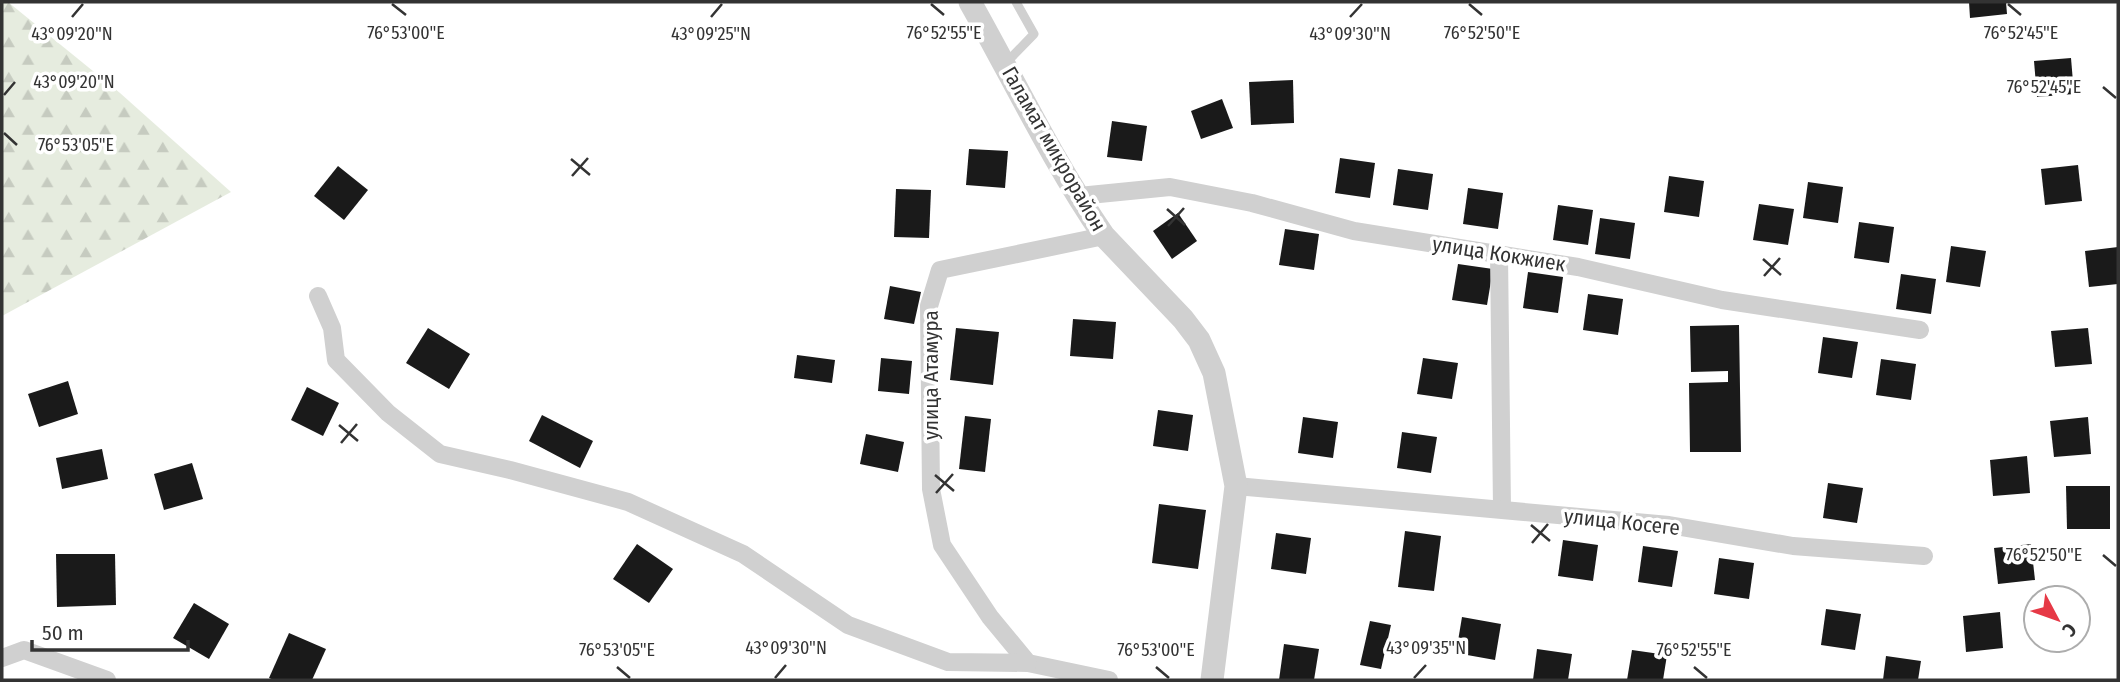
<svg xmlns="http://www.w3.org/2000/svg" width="2120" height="682" font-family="'Fira Sans Condensed',sans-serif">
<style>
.forest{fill:url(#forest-firs)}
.building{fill:#1a1a1a}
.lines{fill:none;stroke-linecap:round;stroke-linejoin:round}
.service{stroke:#d0d0d0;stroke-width:9}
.minor{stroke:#d0d0d0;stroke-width:18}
.tertiary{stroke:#d0d0d0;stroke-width:23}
.ticks{fill:none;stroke:#333;stroke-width:2.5}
.labels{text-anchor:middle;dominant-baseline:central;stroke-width:7;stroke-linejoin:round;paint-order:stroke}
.street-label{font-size:21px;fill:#333;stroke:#fff}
.ticks-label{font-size:18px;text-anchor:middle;fill:#333;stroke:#fff;stroke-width:7;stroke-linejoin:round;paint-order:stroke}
</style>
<defs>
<pattern id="forest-firs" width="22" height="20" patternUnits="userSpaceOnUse" patternTransform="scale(1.75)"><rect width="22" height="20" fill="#e6ecdf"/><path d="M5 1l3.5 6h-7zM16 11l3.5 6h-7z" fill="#c6cbc0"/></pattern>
</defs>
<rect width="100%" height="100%" fill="#fff"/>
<polygon class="forest" points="2,2 8,2 120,93 231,192 2,316"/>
<g class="building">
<polygon points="1969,2 2006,2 2007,14 1970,18"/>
<polygon points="2071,58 2074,94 2037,97 2034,61"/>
<polygon points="1293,80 1294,123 1251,125 1249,82"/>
<polygon points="1222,99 1233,128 1201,139 1191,111"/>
<polygon points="1112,121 1147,126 1142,161 1107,157"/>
<polygon points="969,149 1008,151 1005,188 966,185"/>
<polygon points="1340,158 1375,163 1370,198 1335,193"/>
<polygon points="2078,165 2082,201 2045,205 2041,169"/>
<polygon points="338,166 368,190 344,220 314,196"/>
<polygon points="1398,169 1433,174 1428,210 1393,205"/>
<polygon points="1669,176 1704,181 1699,217 1664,212"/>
<polygon points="1808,182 1843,187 1838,223 1803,218"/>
<polygon points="1468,188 1503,193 1498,229 1463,224"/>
<polygon points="896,189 931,190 929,238 894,237"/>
<polygon points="1759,204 1794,209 1788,245 1753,240"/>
<polygon points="1558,205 1593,210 1588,245 1553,240"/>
<polygon points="1178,213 1197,241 1172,259 1153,231"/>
<polygon points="1600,218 1635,223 1630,259 1595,254"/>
<polygon points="1859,222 1894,227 1889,263 1854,258"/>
<polygon points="1285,229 1319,234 1314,270 1279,265"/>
<polygon points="1951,246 1986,251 1980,287 1946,282"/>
<polygon points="2118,247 2118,284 2089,287 2085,251"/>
<polygon points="1458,264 1493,269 1487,305 1452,300"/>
<polygon points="1528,272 1563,277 1558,313 1523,308"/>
<polygon points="1901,274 1936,279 1931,314 1896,309"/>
<polygon points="890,286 921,292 914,324 884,319"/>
<polygon points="1588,294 1623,299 1618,335 1583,330"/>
<polygon points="1073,319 1116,322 1113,359 1070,356"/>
<polygon points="1739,325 1741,452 1690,452 1689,383 1728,382 1728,371 1691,372 1690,326"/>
<polygon points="428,328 470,354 449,389 406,363"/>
<polygon points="956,328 999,332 993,385 950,380"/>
<polygon points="2088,328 2092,364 2055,367 2051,331"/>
<polygon points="1823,337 1858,342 1852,378 1818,373"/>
<polygon points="797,355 835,360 832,383 794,378"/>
<polygon points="881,358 912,361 909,394 878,391"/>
<polygon points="1423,358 1458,363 1452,399 1417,394"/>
<polygon points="1881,359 1916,364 1911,400 1876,395"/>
<polygon points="68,381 78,414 39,427 28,394"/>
<polygon points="307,387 339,403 323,436 291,420"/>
<polygon points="1158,410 1193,415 1188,451 1153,446"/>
<polygon points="542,415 593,441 580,468 529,441"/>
<polygon points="965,416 991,419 985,472 959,469"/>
<polygon points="1303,417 1338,422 1333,458 1298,453"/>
<polygon points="2088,417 2091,454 2054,457 2050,421"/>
<polygon points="1402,432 1437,437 1431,473 1397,468"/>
<polygon points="866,434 904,442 898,472 860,464"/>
<polygon points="102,449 108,479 62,489 56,458"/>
<polygon points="2027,456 2030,493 1993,496 1990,460"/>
<polygon points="192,463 203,499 164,510 154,474"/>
<polygon points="1828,483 1863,488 1857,523 1823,518"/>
<polygon points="2066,486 2110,486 2110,529 2067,529"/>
<polygon points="1159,504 1206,510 1198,569 1152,563"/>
<polygon points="1405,531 1441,536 1434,591 1398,587"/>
<polygon points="1276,533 1311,538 1306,574 1271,569"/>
<polygon points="1563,540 1598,545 1593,581 1558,576"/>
<polygon points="637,544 673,569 649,603 613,579"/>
<polygon points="2031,544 2035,580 1998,584 1994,548"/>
<polygon points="1643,546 1678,551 1672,587 1638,582"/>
<polygon points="56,554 115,554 116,605 57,607"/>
<polygon points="1719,558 1754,563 1749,599 1714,594"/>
<polygon points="194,603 229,624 209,659 173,638"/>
<polygon points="1826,609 1861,614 1855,650 1821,645"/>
<polygon points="2000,612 2003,648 1966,652 1963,616"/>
<polygon points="1462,617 1501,624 1495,660 1456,653"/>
<polygon points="1370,621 1391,625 1381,669 1360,665"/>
<polygon points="289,633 326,649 312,680 274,680 269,678"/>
<polygon points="1284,644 1319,649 1314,680 1279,680"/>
<polygon points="1537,649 1572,654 1568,680 1533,680"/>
<polygon points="1632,650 1667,655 1663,680 1627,680"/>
<polygon points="1886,656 1921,661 1918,680 1883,680"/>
</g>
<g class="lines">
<polyline class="service" points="1006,63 1034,34 1016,2"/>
<g class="minor">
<polyline points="1079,196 1170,187 1252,203 1354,231 1578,267 1722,300 1920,330"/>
<polyline points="1104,236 940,270 929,306 931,489 942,545 990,617 1028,663 1109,680"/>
<polyline points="1499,254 1502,509"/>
<polyline points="318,296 332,328 336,360 388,413 440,454 510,470 628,502 743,554 848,625 948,662 1028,663"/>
<polyline points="1236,486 1669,525 1793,546 1924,556"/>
<polyline points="2,658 24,650 107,680"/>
</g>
<path class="tertiary" d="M970,2C1014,80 1053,162 1104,236L1183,319L1199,340L1214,373L1236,486L1212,680"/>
</g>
<path class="ticks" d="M392,4L406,15M931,4L944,15M1469,4L1482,15M2008,4L2021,15M72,17L83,4M711,17L722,4M1350,17L1362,4M2103,87L2116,98M4,95L15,82M4,133L17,145M571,159L590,175M572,176L588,158M1167,209L1185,225M1168,226L1184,208M1763,259L1781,275M1764,276L1780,258M339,425L358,441M341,443L357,424M935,475L954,491M936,493L953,474M1531,525L1550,541M1532,543L1548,524M2103,555L2116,566M617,667L630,678M1156,667L1169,678M1694,667L1707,678M775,678L786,665M1414,678L1426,665"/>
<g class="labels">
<g class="street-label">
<text transform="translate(1054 149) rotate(60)">Галамат микрорайон</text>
<text transform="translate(1499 254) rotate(9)">улица Кокжиек</text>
<text transform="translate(931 375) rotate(-90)">улица Атамура</text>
<text transform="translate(1622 522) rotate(6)">улица Косеге</text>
</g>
</g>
<g class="ticks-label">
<text x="406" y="39">76°53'00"E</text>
<text x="944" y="39">76°52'55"E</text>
<text x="1482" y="39">76°52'50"E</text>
<text x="2021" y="39">76°52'45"E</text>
<text x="72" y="40">43°09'20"N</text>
<text x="1350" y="40">43°09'30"N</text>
<text x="711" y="40">43°09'25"N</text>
<text x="74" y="88">43°09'20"N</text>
<text x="2044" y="93">76°52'45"E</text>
<text x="76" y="151">76°53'05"E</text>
<text x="2044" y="561">76°52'50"E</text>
<text x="786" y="654">43°09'30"N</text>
<text x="1426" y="654">43°09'35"N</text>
<text x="617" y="656">76°53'05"E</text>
<text x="1156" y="656">76°53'00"E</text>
<text x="1694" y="656">76°52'55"E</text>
</g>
<rect width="2120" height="682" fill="none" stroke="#333333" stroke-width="7"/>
<g transform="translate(2057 619) rotate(131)"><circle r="33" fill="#ffffff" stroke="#adadad" stroke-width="2"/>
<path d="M0-5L12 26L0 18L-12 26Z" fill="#e63946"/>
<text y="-10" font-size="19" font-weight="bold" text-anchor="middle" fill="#333333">С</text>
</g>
<path d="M32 640v10h156v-10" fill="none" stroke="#333333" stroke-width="3.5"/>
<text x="42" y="640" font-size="21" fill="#333333" stroke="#ffffff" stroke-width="5" paint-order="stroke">50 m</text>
</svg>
